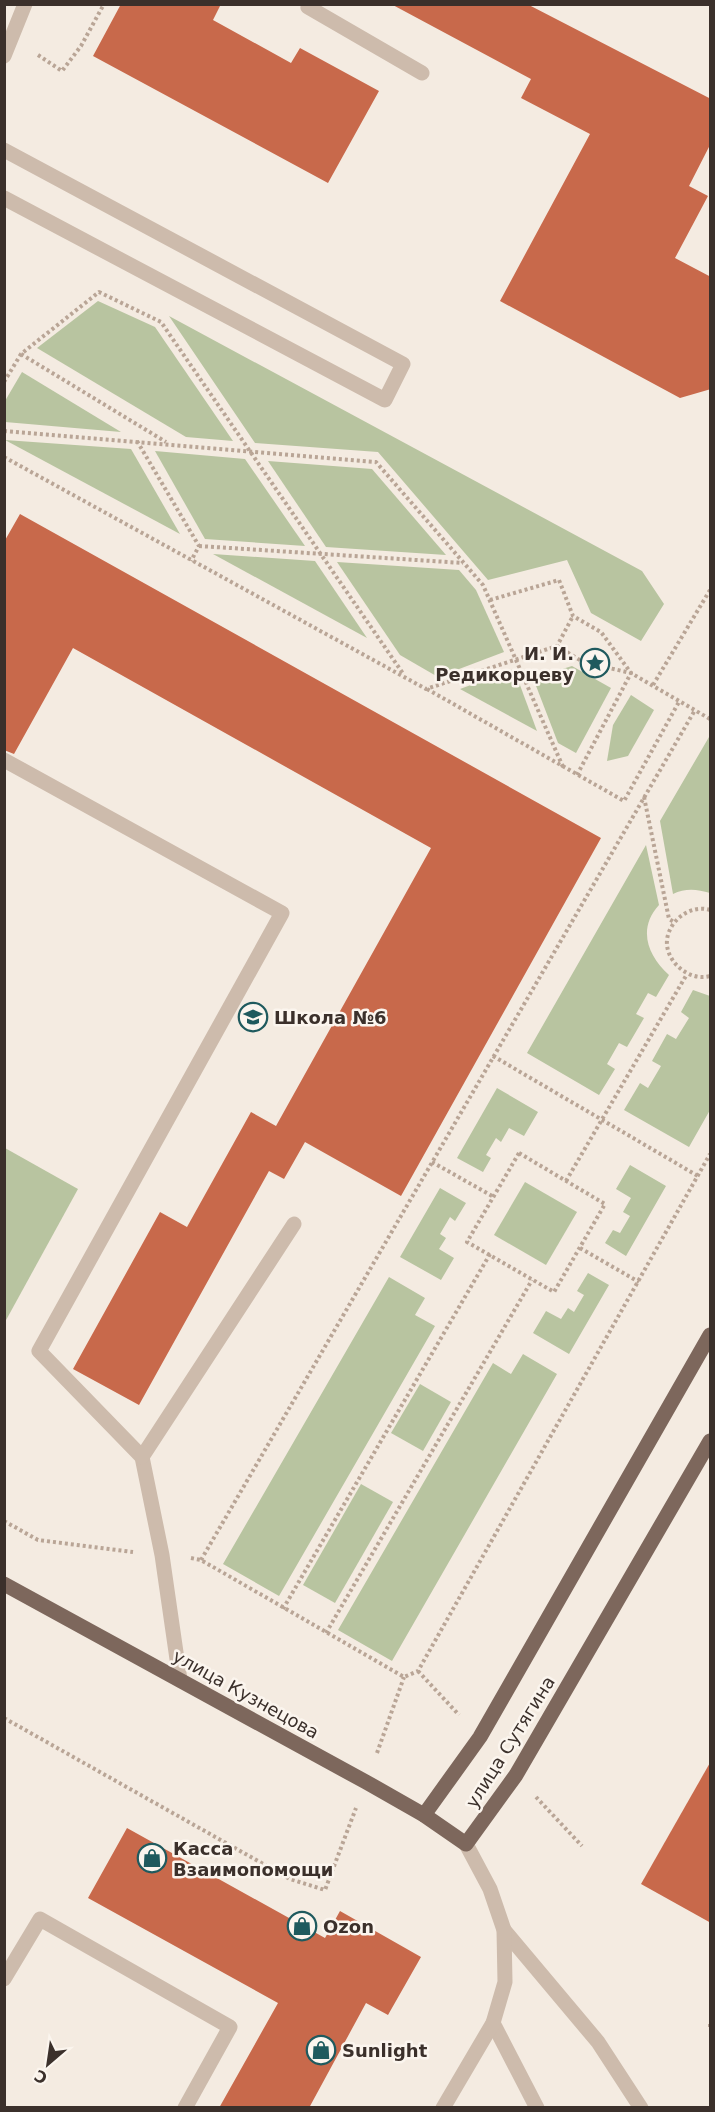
<svg xmlns="http://www.w3.org/2000/svg" width="715" height="2112" font-family="'DejaVu Sans',sans-serif">
<style>
.green{fill:#b8c4a0}
.building{fill:#c8694b}
.lines{fill:none;stroke-linecap:round;stroke-linejoin:round}
.path{stroke:#b9a596;stroke-width:4;stroke-dasharray:3 3;stroke-linecap:butt}
.service{stroke:#cdbbac;stroke-width:15}
.tertiary{stroke:#cdbbac;stroke-width:15}
.primary{stroke:#7d675c;stroke-width:15}
.labels{text-anchor:middle;dominant-baseline:central;stroke-width:5;stroke-linejoin:round;paint-order:stroke}
.poi-label{font-size:18px;font-weight:bold;fill:#3b302b;stroke:#fbf5ee;text-anchor:start}
.street-label{font-size:18px;fill:#3b302b;stroke:#fbf5ee}
</style>
<rect width="100%" height="100%" fill="#f4ebe1"/>
<g class="green">
<polygon points="98,301 155,327 233,441 186,437 37,348"/>
<polygon points="169,316 642,571 664,604 641,641 591,613 567,560 488,580 378,452 255,443"/>
<polygon points="22,372 121,432 5,422 5,401"/>
<polygon points="5,440 131,449 180,534"/>
<polygon points="155,451 245,459 305,546 205,539"/>
<polygon points="268,461 372,469 446,555 326,547"/>
<polygon points="213,554 315,561 367,638"/>
<polygon points="337,562 459,570 476,590 504,652 438,677 400,655"/>
<polygon points="572,666 611,688 576,753 558,743 533,678"/>
<polygon points="514,669 537,731 460,689"/>
<polygon points="631,695 654,710 628,756 607,761 613,725"/>
<path d="M709,737L710,893C697,889 685,888 673,894L660,821Z"/>
<path d="M646,845L659,905C637,929 648,956 669,975L656,997L648,993L636,1014L644,1018L627,1047L619,1043L607,1064L615,1069L599,1095L527,1053Z"/>
<polygon points="693,990 710,996 710,1110 689,1147 624,1110 640,1083 648,1088 661,1066 652,1061 667,1034 676,1039 689,1018 681,1012"/>
<polygon points="497,1088 538,1112 524,1136 509,1128 501,1142 496,1138 486,1155 491,1158 483,1172 457,1158"/>
<polygon points="5,1148 78,1189 5,1322"/>
<polygon points="630,1165 666,1186 626,1256 605,1243 613,1230 620,1233 630,1216 623,1212 631,1198 616,1189"/>
<polygon points="525,1182 577,1212 546,1265 494,1235"/>
<polygon points="440,1188 466,1203 455,1221 450,1217 440,1234 446,1238 439,1249 454,1258 441,1280 400,1257"/>
<polygon points="588,1273 609,1285 569,1354 533,1333 546,1311 561,1319 568,1308 574,1312 584,1295 577,1291"/>
<polygon points="389,1277 425,1298 415,1315 435,1326 279,1596 223,1564"/>
<polygon points="523,1354 557,1374 392,1661 338,1630 493,1363 511,1374"/>
<polygon points="420,1384 451,1402 423,1451 391,1433"/>
<polygon points="361,1484 393,1502 335,1603 303,1585"/>
</g>
<g class="building">
<polygon points="121,4 221,4 213,20 291,63 300,48 379,91 328,183 93,56"/>
<polygon points="391,4 527,4 711,99 711,143 689,186 708,196 675,258 711,277 711,389 680,398 500,301 590,134 521,98 531,79"/>
<polygon points="20,514 601,838 401,1196 305,1142 284,1179 269,1171 139,1405 73,1369 160,1212 187,1227 251,1112 276,1126 431,848 73,648 14,754 4,750 4,542"/>
<polygon points="711,1761 711,1923 641,1884"/>
<polygon points="127,1828 325,1938 340,1911 421,1957 388,2015 366,2003 309,2108 219,2108 278,2003 88,1898"/>
</g>
<g class="lines">
<g class="path">
<polyline points="38,55 62,71 81,46 104,4"/>
<polyline points="21,354 166,442"/>
<polyline points="4,382 21,354 99,292 161,322 404,675"/>
<polyline points="4,431 376,462 483,585 563,767"/>
<polyline points="137,441 199,546 191,561"/>
<polyline points="4,457 426,689 557,646 573,616"/>
<polyline points="199,546 463,563"/>
<polyline points="490,600 559,580 573,616 601,632 631,673 577,775"/>
<polyline points="557,646 583,662 631,673 710,719"/>
<polyline points="653,685 710,590"/>
<polyline points="427,689 624,801 680,700"/>
<polyline points="644,797 669,919 674,922"/>
<path d="M710,910C691,904 669,920 667,940C665,962 690,982 710,976"/>
<polyline points="493,1056 698,1176"/>
<polygon points="519,1153 605,1204 554,1292 467,1242"/>
<polyline points="432,1162 494,1197"/>
<polyline points="566,1181 687,974"/>
<polyline points="580,1248 639,1282"/>
<polyline points="4,1521 38,1540 133,1552"/>
<polyline points="191,1558 201,1560 404,1677 418,1671 710,1154"/>
<polyline points="201,1560 695,710"/>
<polyline points="283,1609 490,1254"/>
<polyline points="326,1633 532,1280"/>
<polyline points="418,1671 459,1715"/>
<polyline points="4,1718 290,1879 325,1890 356,1808"/>
<polyline points="377,1753 404,1677"/>
<polyline points="536,1797 582,1846"/>
<polyline points="710,2024 710,2027"/>
</g>
<g class="service">
<polyline points="309,4 308,7 422,73"/>
<polyline points="4,150 403,364 385,400 4,198"/>
<polyline points="4,760 282,913 39,1351 142,1457 162,1555 180,1680"/>
<polyline points="142,1457 294,1224"/>
<polyline points="504,1930 598,2042 641,2108"/>
<polyline points="4,1979 40,1919 230,2027 185,2108"/>
<polyline points="493,2023 537,2108"/>
</g>
<g class="tertiary">
<polyline points="4,56 25,4"/>
<polyline points="443,2108 493,2023 505,1982 504,1930 490,1889 466,1844"/>
</g>
<g class="primary">
<polyline points="4,1584 366,1782 424,1815 466,1844 516,1775 710,1441"/>
<polyline points="424,1815 480,1737 710,1335"/>
</g>
</g>
<defs>
<g id="sight-ring" transform="scale(1.5)"><circle r="9.5" fill="#fbf5ee" stroke="#1f5a5e" stroke-width="1.5"/><path d="M0-6L1.8-2.2L6-1.7L2.9 1.2L3.7 5.4L0 3.3L-3.7 5.4L-2.9 1.2L-6-1.7L-1.8-2.2Z" fill="#1f5a5e"/></g>
<g id="school-ring" transform="scale(1.5)"><circle r="9.5" fill="#fbf5ee" stroke="#1f5a5e" stroke-width="1.5"/><path d="M0-5L7-2L0 1L-7-2ZM-4 1L0 2.5L4 1V4Q0 6-4 4Z" fill="#1f5a5e"/></g>
<g id="shop-ring" transform="scale(1.5)"><circle r="9.5" fill="#fbf5ee" stroke="#1f5a5e" stroke-width="1.5"/><path d="M-5-2.5h2.3a2.7 3.5 0 0 1 5.4 0H5L5.5 6h-11ZM-1.5-2.5h3a1.5 2.3 0 0 0-3 0Z" fill="#1f5a5e"/></g>
</defs>
<g fill-rule="evenodd">
<use href="#sight-ring" x="595" y="663"/>
<use href="#school-ring" x="253" y="1017"/>
<use href="#shop-ring" x="152" y="1858"/>
<use href="#shop-ring" x="302" y="1926"/>
<use href="#shop-ring" x="321" y="2050"/>
</g>
<g class="labels">
<g class="poi-label">
<text x="574" y="653" text-anchor="end">И. И.<tspan x="574" dy="21">Редикорцеву</tspan></text>
<text x="274" y="1017">Школа №6</text>
<text x="173" y="1848">Касса<tspan x="173" dy="21">Взаимопомощи</tspan></text>
<text x="323" y="1926">Ozon</text>
<text x="342" y="2050">Sunlight</text>
</g>
<g class="street-label">
<text transform="translate(246 1694) rotate(29)">улица Кузнецова</text>
<text transform="translate(510 1742) rotate(-58)">улица Сутягина</text>
</g>
</g>
<rect width="715" height="2112" fill="none" stroke="#3b302b" stroke-width="12"/>
<g transform="translate(48 2064) rotate(209)" stroke="#fbf5ee" stroke-width="4.5" paint-order="stroke">
<path d="M0-4.5L10 22L0 15L-10 22Z" fill="#3b302b"/>
<text y="-9" font-size="16" font-weight="bold" text-anchor="middle" fill="#3b302b">С</text>
</g>
</svg>
